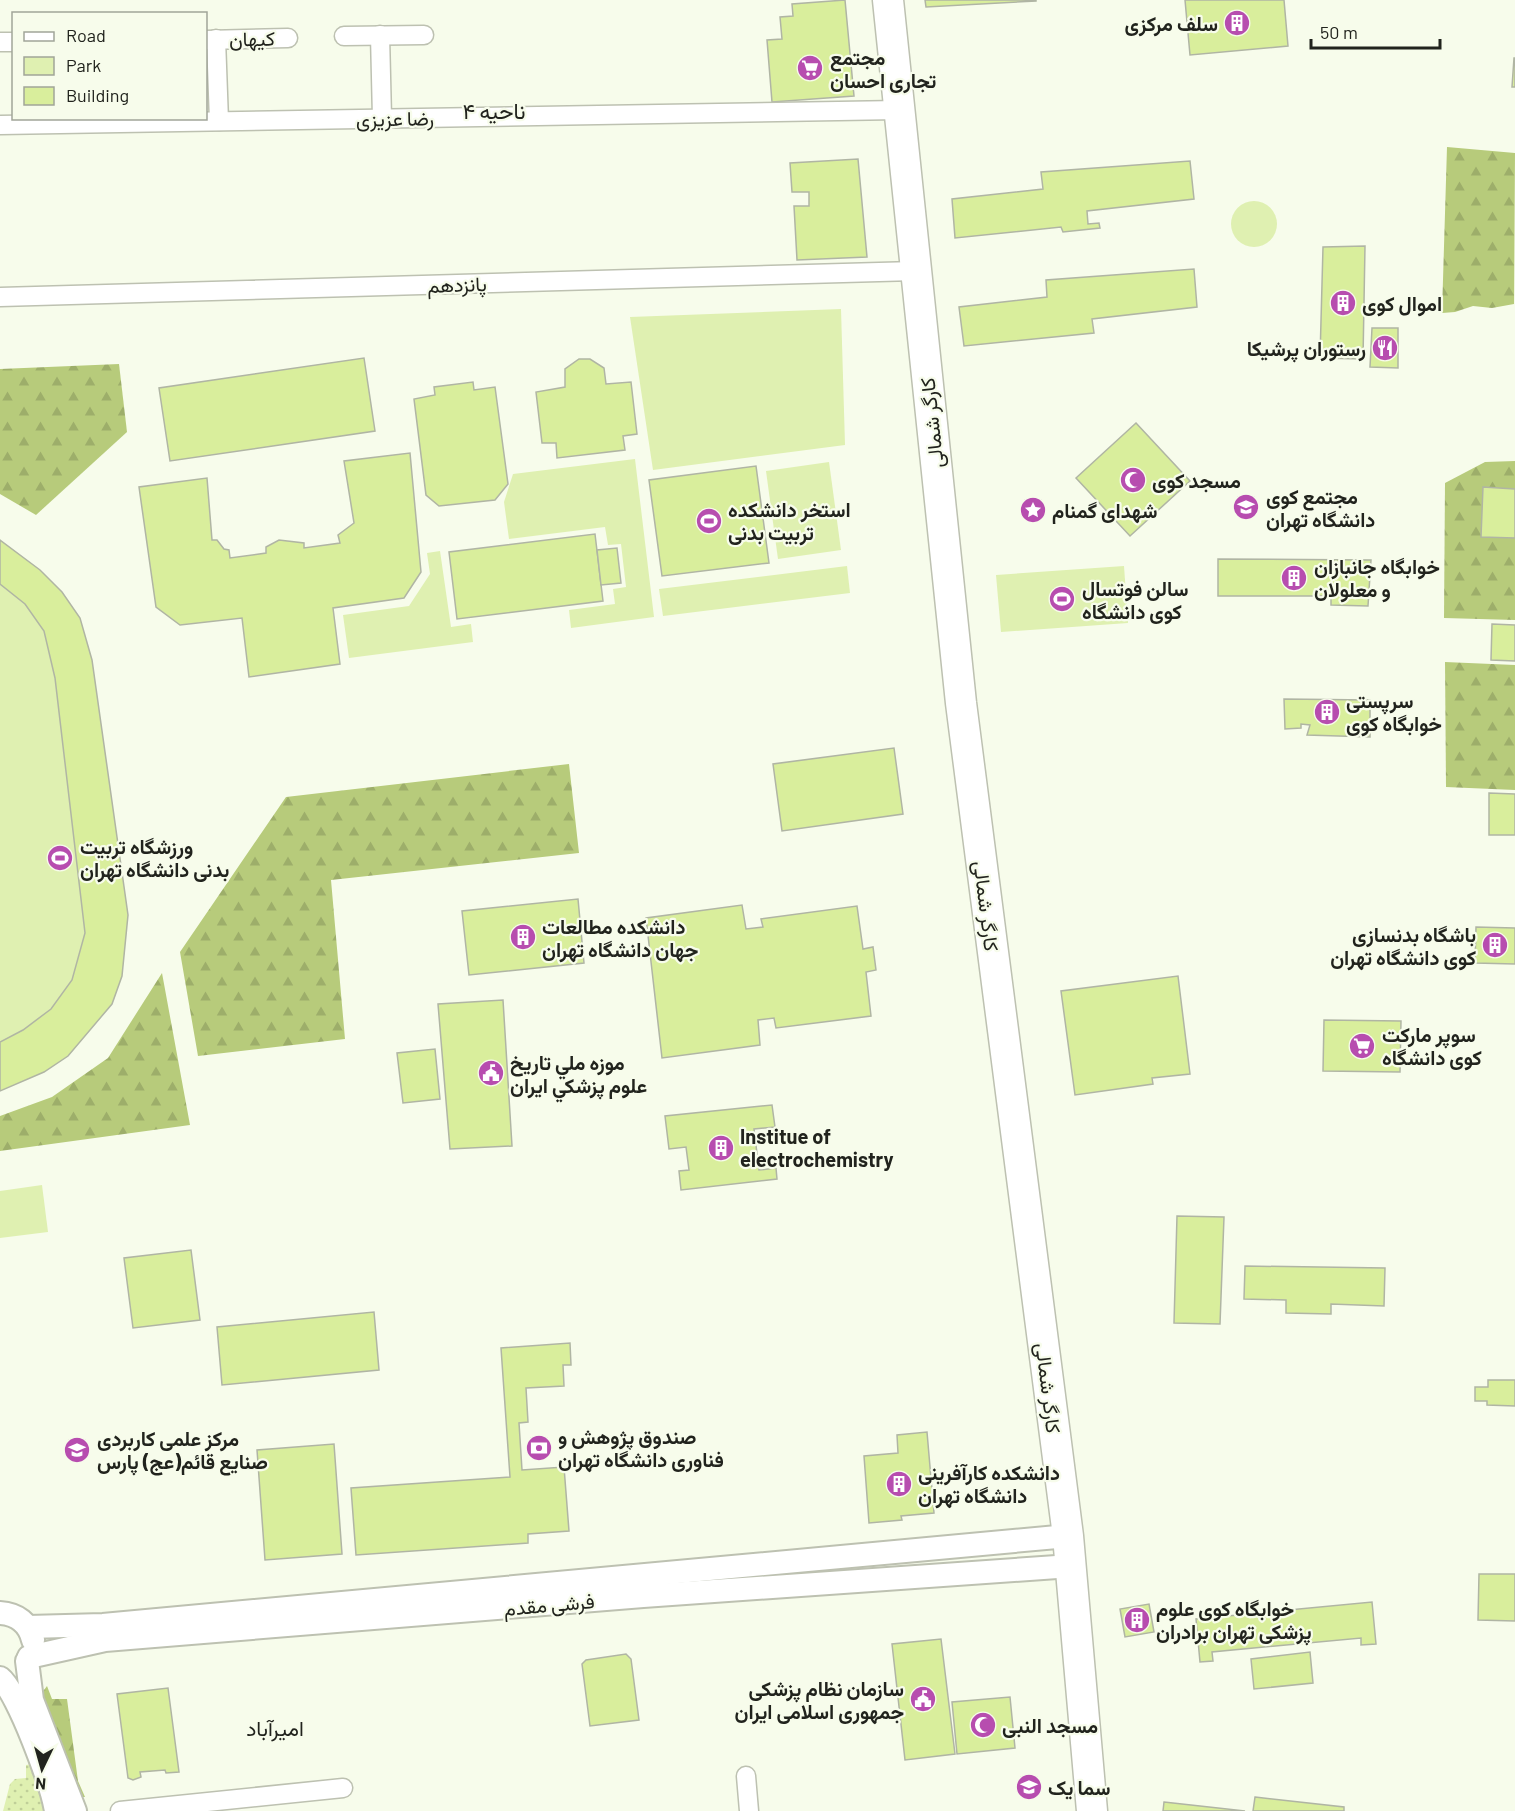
<svg xmlns="http://www.w3.org/2000/svg" width="1515" height="1811" font-family="Barlow,Vazirmatn,sans-serif">
<style>
.green{fill:#dff0b1}
.forest{fill:url(#forest-firs)}
.park{fill:url(#park-dots)}
.building{fill:#d9ee9c;stroke:#b0b5a4;stroke-width:1.5}
.lines{fill:none;stroke-linecap:round;stroke-linejoin:round}
.minor-casing{stroke:#bdc1b1;stroke-width:21}
.tertiary-casing{stroke:#bdc1b1;stroke-width:26}
.primary-casing{stroke:#bdc1b1;stroke-width:33}
.minor{stroke:#fff;stroke-width:18}
.tertiary{stroke:#fff;stroke-width:22}
.primary{stroke:#fff;stroke-width:30}
.labels{text-anchor:middle;dominant-baseline:central;stroke-width:4.5;stroke-linejoin:round;paint-order:stroke}
.poi-label{font-size:20px;font-weight:bold;fill:#21231d;stroke:#f7fceb;text-anchor:start}
.street-label{font-size:20px;fill:#21231d;stroke:#f7fceb}
.neighbourhood-label{font-size:21px;fill:#21231d;stroke:#f7fceb}
.quarter-label{font-size:22px;fill:#21231d;stroke:#f7fceb}
</style>
<defs>
<pattern id="forest-firs" width="22" height="20" patternUnits="userSpaceOnUse" patternTransform="scale(1.5)"><rect width="22" height="20" fill="#b7cb7b"/><path d="M5 1l3.5 6h-7zM16 11l3.5 6h-7z" fill="#9dae6a"/></pattern>
<pattern id="park-dots" width="8" height="8" patternUnits="userSpaceOnUse" patternTransform="scale(1.5)"><rect width="8" height="8" fill="#dff0b1"/><path d="M2 2h.1M6 6h.1" fill="none" stroke="#bfce98" stroke-width="1.8" stroke-linecap="round"/></pattern>
</defs>
<rect width="100%" height="100%" fill="#f7fceb"/>
<g class="green">
<circle cx="1254" cy="224" r="23"/>
<polygon points="841,309 845,445 653,470 630,317"/>
<polygon points="635,459 654,617 571,628 569,610 615,604 613,589 626,587 621,544 608,545 605,527 509,539 504,502 513,474"/>
<polygon points="829,462 841,550 778,559 766,471"/>
<polygon points="0,540 40,570 62,592 80,618 92,660 128,915 122,976 112,1004 68,1056 44,1072 0,1091"/>
<polygon points="440,551 451,627 471,624 473,642 349,658 343,615 409,606 430,574 427,553"/>
<polygon points="847,566 850,593 663,616 659,589"/>
<polygon points="1124,566 1128,623 1001,632 996,575"/>
<polygon points="42,1185 48,1232 0,1238 0,1191"/>
</g>
<g class="forest">
<polygon points="1447,147 1515,153 1514,304 1492,308 1473,306 1455,312 1442,313"/>
<polygon points="119,364 127,432 36,515 0,494 0,369"/>
<polygon points="1515,461 1515,620 1444,618 1445,483 1485,462"/>
<polygon points="1445,662 1515,665 1515,790 1446,787"/>
<polygon points="569,764 579,853 331,880 345,1039 198,1056 180,952 286,797"/>
<polygon points="162,973 190,1125 0,1151 0,1116 52,1097 108,1058"/>
<polygon points="47,1686 52,1699 67,1699 78,1781 85,1797 79,1797 38,1698"/>
</g>
<polygon class="park" points="33,1764 50,1811 3,1811 10,1784 15,1779 26,1778 26,1765"/>
<g class="building">
<polygon points="845,0 854,96 772,102 767,40 782,39 780,17 793,16 792,4"/>
<polygon points="925,0 1036,0 1036,1 926,7"/>
<polygon points="1185,0 1284,0 1288,46 1190,55"/>
<polygon points="1514,58 1515,58 1515,87 1512,87"/>
<polygon points="858,159 867,257 797,260 794,206 809,206 809,192 792,192 790,163"/>
<polygon points="1190,161 1194,199 1087,211 1088,224 1099,223 1100,228 1063,232 1061,227 955,238 952,199 1043,189 1041,172"/>
<polygon points="1365,246 1363,359 1320,358 1323,247"/>
<polygon points="1194,269 1197,307 1092,319 1094,333 964,346 959,307 1047,297 1046,280"/>
<polygon points="1372,328 1398,328 1398,368 1370,367"/>
<polygon points="364,358 375,431 170,461 159,388"/>
<polygon points="579,359 590,359 604,368 606,384 631,382 637,434 623,436 625,450 557,458 556,443 542,443 536,392 565,387 565,369"/>
<polygon points="473,382 474,390 495,387 508,484 495,500 439,506 426,495 414,399 435,395 434,387"/>
<polygon points="1136,423 1190,481 1130,536 1076,478"/>
<polygon points="410,453 421,572 404,598 333,608 340,664 249,677 242,618 180,625 156,607 139,487 207,478 212,540 217,540 224,549 229,550 230,558 266,553 266,547 279,540 304,543 304,548 340,543 338,535 354,523 344,461"/>
<polygon points="756,466 769,563 662,576 649,480"/>
<polygon points="1483,487 1515,489 1515,538 1481,537"/>
<polygon points="595,534 603,601 457,619 449,552"/>
<polygon points="0,540 40,570 62,592 80,618 92,660 128,915 122,976 112,1004 68,1056 44,1072 0,1091 0,1042 23,1030 51,1009 72,980 85,933 55,678 44,631 25,604 0,584"/>
<polygon points="617,548 621,583 601,585 597,550"/>
<polygon points="1218,559 1371,560 1368,606 1331,605 1331,596 1218,596"/>
<polygon points="1492,624 1515,625 1515,661 1491,660"/>
<polygon points="1284,699 1370,700 1370,737 1307,735 1310,725 1301,724 1301,728 1285,729"/>
<polygon points="894,748 903,814 782,831 773,764"/>
<polygon points="1489,793 1515,794 1515,835 1489,835"/>
<polygon points="578,899 584,963 469,975 462,911"/>
<polygon points="742,905 746,929 763,927 761,919 857,906 863,949 873,947 876,970 866,972 871,1016 776,1028 774,1018 758,1020 760,1045 662,1058 646,918"/>
<polygon points="1476,927 1515,928 1515,964 1475,963"/>
<polygon points="1178,976 1190,1074 1152,1078 1153,1084 1075,1095 1061,991"/>
<polygon points="503,1000 512,1146 450,1149 438,1004"/>
<polygon points="1324,1020 1401,1021 1400,1072 1323,1071"/>
<polygon points="435,1049 440,1099 403,1103 397,1053"/>
<polygon points="772,1105 775,1127 754,1129 759,1170 776,1168 777,1179 681,1190 679,1171 689,1170 686,1147 669,1149 665,1116"/>
<polygon points="1177,1216 1224,1217 1220,1324 1174,1323"/>
<polygon points="191,1250 200,1320 133,1328 124,1258"/>
<polygon points="1245,1266 1385,1268 1384,1306 1331,1304 1331,1314 1286,1313 1286,1300 1244,1299"/>
<polygon points="374,1312 379,1370 222,1385 217,1327"/>
<polygon points="570,1343 571,1365 563,1365 564,1386 526,1388 528,1422 519,1423 522,1470 564,1467 569,1531 528,1534 528,1543 356,1555 351,1488 510,1477 501,1348"/>
<polygon points="1488,1380 1515,1380 1515,1406 1487,1405 1487,1401 1475,1401 1475,1387 1488,1387"/>
<polygon points="927,1432 934,1513 901,1516 902,1520 869,1523 864,1456 898,1453 897,1435"/>
<polygon points="334,1444 342,1554 265,1560 257,1450"/>
<polygon points="1479,1574 1515,1574 1515,1621 1478,1620"/>
<polygon points="1372,1602 1376,1644 1361,1645 1361,1638 1212,1652 1213,1661 1200,1662 1196,1619"/>
<polygon points="1149,1604 1154,1632 1125,1637 1120,1609"/>
<polygon points="941,1639 955,1754 905,1760 892,1644"/>
<polygon points="1310,1652 1313,1683 1254,1689 1251,1659"/>
<polygon points="626,1654 631,1659 639,1720 590,1726 582,1664 586,1660"/>
<polygon points="168,1688 179,1772 166,1773 165,1770 140,1772 141,1777 133,1780 128,1778 117,1694"/>
<polygon points="1010,1697 1015,1748 957,1754 952,1702"/>
<polygon points="1255,1797 1344,1807 1344,1811 1253,1811"/>
<polygon points="1164,1802 1245,1811 1163,1811"/>
</g>
<g class="lines">
<g class="minor-casing">
<g id="minor">
<polyline points="380,35 382,118"/>
<polyline points="344,36 424,35"/>
<polyline points="216,39 219,121"/>
<polyline points="206,40 288,38"/>
<polyline points="0,42 14,42"/>
<polyline points="0,125 899,110"/>
<polyline points="0,297 915,271"/>
<polyline points="746,1776 749,1811"/>
<polyline points="120,1811 343,1788"/>
</g>
</g>
<g class="tertiary-casing">
<g id="tertiary">
<path d="M0,1613C17,1614 29,1623 33,1640"/>
<polyline points="28,1627 103,1625 1068,1536"/>
<polyline points="29,1657 105,1640 643,1596 1071,1566"/>
<polyline points="27,1661 32,1700 75,1811"/>
<path d="M0,1678C18,1692 52,1786 56,1811"/>
</g>
</g>
<g class="primary-casing">
<polyline id="primary" points="888,0 961,703 1068,1536 1092,1811"/>
</g>
<use href="#minor" class="minor"/>
<use href="#tertiary" class="tertiary"/>
<use href="#primary" class="primary"/>
</g>
<defs>
<g id="building-disc" transform="scale(1.35)"><circle r="9.5" fill="#b74daf" stroke="#f7fceb"/><path d="M-4-6H4V6H1V3H-1V6H-4ZM-2.5-4.3h1.7v1.8h-1.7ZM.8-4.3h1.7v1.8H.8ZM-2.5-1h1.7V.8h-1.7ZM.8-1h1.7V.8H.8Z" fill="#fff"/></g>
<g id="supermarket-disc" transform="scale(1.35)"><circle r="9.5" fill="#b74daf" stroke="#f7fceb"/><path d="M-6-5.5h2.5l.6 2H6L4.5 2H-2.5L-4.4-4H-6ZM-1.5 3.2a1.3 1.3 0 1 0 .1 0ZM3 3.2a1.3 1.3 0 1 0 .1 0Z" fill="#fff"/></g>
<g id="restaurant-disc" transform="scale(1.35)"><circle r="9.5" fill="#b74daf" stroke="#f7fceb"/><path d="M-5-6h1v4h1v-4h1v4h1v-4h1v5L-1.5 .5V6h-2V.5L-5-1ZM5-6V6H3V1.5H1.5Q1.5-4 5-6Z" fill="#fff"/></g>
<g id="mosque-disc" transform="scale(1.35)"><circle r="9.5" fill="#b74daf" stroke="#f7fceb"/><path d="M3.5-4.9A6 6 0 1 0 3.5 4.9A5 5 0 1 1 3.5-4.9Z" fill="#fff"/></g>
<g id="university-disc" transform="scale(1.35)"><circle r="9.5" fill="#b74daf" stroke="#f7fceb"/><path d="M0-5L7-2L0 1L-7-2ZM-4 1L0 2.5L4 1V4Q0 6-4 4Z" fill="#fff"/></g>
<g id="sight-disc" transform="scale(1.35)"><circle r="9.5" fill="#b74daf" stroke="#f7fceb"/><path d="M0-6L1.8-2.2L6-1.7L2.9 1.2L3.7 5.4L0 3.3L-3.7 5.4L-2.9 1.2L-6-1.7L-1.8-2.2Z" fill="#fff"/></g>
<g id="stadium-disc" transform="scale(1.35)"><circle r="9.5" fill="#b74daf" stroke="#f7fceb"/><path d="M0-5a6.5 5 0 1 0 0 10a6.5 5 0 1 0 0-10ZM-3.5-1.8h7v3.6h-7Z" fill="#fff"/></g>
<g id="civic-disc" transform="scale(1.35)"><circle r="9.5" fill="#b74daf" stroke="#f7fceb"/><path d="M-.6-6.5H3V-4.5H.6V-3L4-1V1h2V6H-6V1h2V-1L-.6-3ZM-1.2 2.5V6h2.4V2.5Z" fill="#fff"/></g>
<g id="bank-disc" transform="scale(1.35)"><circle r="9.5" fill="#b74daf" stroke="#f7fceb"/><path d="M-6-4H6V4H-6ZM0-2.3a2.3 2.3 0 1 0 0 4.6a2.3 2.3 0 1 0 0-4.6Z" fill="#fff"/></g>
<g id="school-disc" transform="scale(1.35)"><circle r="9.5" fill="#b74daf" stroke="#f7fceb"/><path d="M0-5L7-2L0 1L-7-2ZM-4 1L0 2.5L4 1V4Q0 6-4 4Z" fill="#fff"/></g>
</defs>
<g fill-rule="evenodd">
<use href="#building-disc" x="1237" y="23"/>
<use href="#supermarket-disc" x="810" y="68"/>
<use href="#building-disc" x="1343" y="303"/>
<use href="#restaurant-disc" x="1385" y="348"/>
<use href="#mosque-disc" x="1133" y="480"/>
<use href="#university-disc" x="1246" y="507"/>
<use href="#sight-disc" x="1033" y="510"/>
<use href="#stadium-disc" x="709" y="521"/>
<use href="#building-disc" x="1294" y="578"/>
<use href="#stadium-disc" x="1062" y="599"/>
<use href="#building-disc" x="1327" y="712"/>
<use href="#stadium-disc" x="60" y="858"/>
<use href="#building-disc" x="523" y="937"/>
<use href="#building-disc" x="1495" y="945"/>
<use href="#supermarket-disc" x="1362" y="1046"/>
<use href="#civic-disc" x="491" y="1073"/>
<use href="#building-disc" x="721" y="1148"/>
<use href="#bank-disc" x="539" y="1448"/>
<use href="#university-disc" x="77" y="1450"/>
<use href="#building-disc" x="899" y="1484"/>
<use href="#building-disc" x="1137" y="1620"/>
<use href="#civic-disc" x="923" y="1699"/>
<use href="#mosque-disc" x="983" y="1725"/>
<use href="#school-disc" x="1029" y="1787"/>
</g>
<g class="labels">
<g class="poi-label">
<text x="1218" y="23" text-anchor="end">سلف مرکزی</text>
<text x="830" y="57">مجتمع<tspan x="830" dy="23">تجاری احسان</tspan></text>
<text x="1362" y="303">اموال کوی</text>
<text x="1366" y="348" text-anchor="end">رستوران پرشیکا</text>
<text x="1152" y="480">مسجد کوی</text>
<text x="1266" y="496">مجتمع کوی<tspan x="1266" dy="23">دانشگاه تهران</tspan></text>
<text x="728" y="509">استخر دانشکده<tspan x="728" dy="23">تربیت بدنی</tspan></text>
<text x="1052" y="510">شهدای گمنام</text>
<text x="1314" y="566">خوابگاه جانبازان<tspan x="1314" dy="23">و معلولان</tspan></text>
<text x="1082" y="588">سالن فوتسال<tspan x="1082" dy="23">کوی دانشگاه</tspan></text>
<text x="1346" y="700">سرپستی<tspan x="1346" dy="23">خوابگاه کوی</tspan></text>
<text x="80" y="846">ورزشگاه تربیت<tspan x="80" dy="23">بدنی دانشگاه تهران</tspan></text>
<text x="542" y="926">دانشکده مطالعات<tspan x="542" dy="23">جهان دانشگاه تهران</tspan></text>
<text x="1476" y="934" text-anchor="end">باشگاه بدنسازی<tspan x="1476" dy="23">کوی دانشگاه تهران</tspan></text>
<text x="1382" y="1034">سوپر مارکت<tspan x="1382" dy="23">کوی دانشگاه</tspan></text>
<text x="510" y="1062">موزه ملي تاريخ<tspan x="510" dy="23">علوم پزشكي ايران</tspan></text>
<text x="740" y="1136">Institue of<tspan x="740" dy="23">electrochemistry</tspan></text>
<text x="558" y="1436">صندوق پژوهش و<tspan x="558" dy="23">فناوری دانشگاه تهران</tspan></text>
<text x="97" y="1438">مرکز علمی کاربردی<tspan x="97" dy="23">صنایع قائم(عج) پارس</tspan></text>
<text x="918" y="1472">دانشکده کارآفرینی<tspan x="918" dy="23">دانشگاه تهران</tspan></text>
<text x="1156" y="1608">خوابگاه کوی علوم<tspan x="1156" dy="23">پزشکی تهران برادران</tspan></text>
<text x="904" y="1688" text-anchor="end">سازمان نظام پزشکی<tspan x="904" dy="23">جمهوری اسلامی ایران</tspan></text>
<text x="1002" y="1725">مسجد النبی</text>
<text x="1048" y="1787">سما یک</text>
</g>
<g class="street-label">
<text transform="translate(252 38) rotate(-1)">کیهان</text>
<text transform="translate(395 118) rotate(-1)">رضا عزیزی</text>
<text transform="translate(457 284) rotate(-2)">پانزدهم</text>
<text transform="translate(931 423) rotate(-96)">کارگر شمالی</text>
<text transform="translate(987 906) rotate(83)">کارگر شمالی</text>
<text transform="translate(1049 1388) rotate(83)">کارگر شمالی</text>
<text transform="translate(549 1604) rotate(-5)">فرشی مقدم</text>
</g>
<g class="neighbourhood-label">
<text x="275" y="1727">امیرآباد</text>
</g>
<g class="quarter-label">
<text x="494" y="110">ناحیه ۴</text>
</g>
</g>
<rect x="12" y="12" width="195" height="108" fill="#f7fceb" stroke="#a1a599" stroke-width="1.5"/>
<rect x="24" y="32" width="30" height="9" fill="#ffffff" stroke="#a1a599" stroke-width="1.5"/>
<text x="66" y="42" font-size="18" fill="#21231d">Road</text>
<rect x="24" y="57" width="30" height="18" fill="#dff0b1" stroke="#a1a599" stroke-width="1.5"/>
<text x="66" y="72" font-size="18" fill="#21231d">Park</text>
<rect x="24" y="87" width="30" height="18" fill="#d9ee9c" stroke="#a1a599" stroke-width="1.5"/>
<text x="66" y="102" font-size="18" fill="#21231d">Building</text>
<g transform="translate(42 1769) rotate(185)" stroke="#f7fceb" stroke-width="4.5" paint-order="stroke">
<path d="M0-4.5L10 22L0 15L-10 22Z" fill="#21231d"/>
<text y="-9" font-size="16" font-weight="bold" text-anchor="middle" fill="#21231d">N</text>
</g>
<path d="M1311 39v9h129v-9" fill="none" stroke="#21231d" stroke-width="3"/>
<text x="1320" y="39" font-size="18" fill="#21231d" stroke="#f7fceb" stroke-width="4.5" paint-order="stroke">50 m</text>
</svg>
